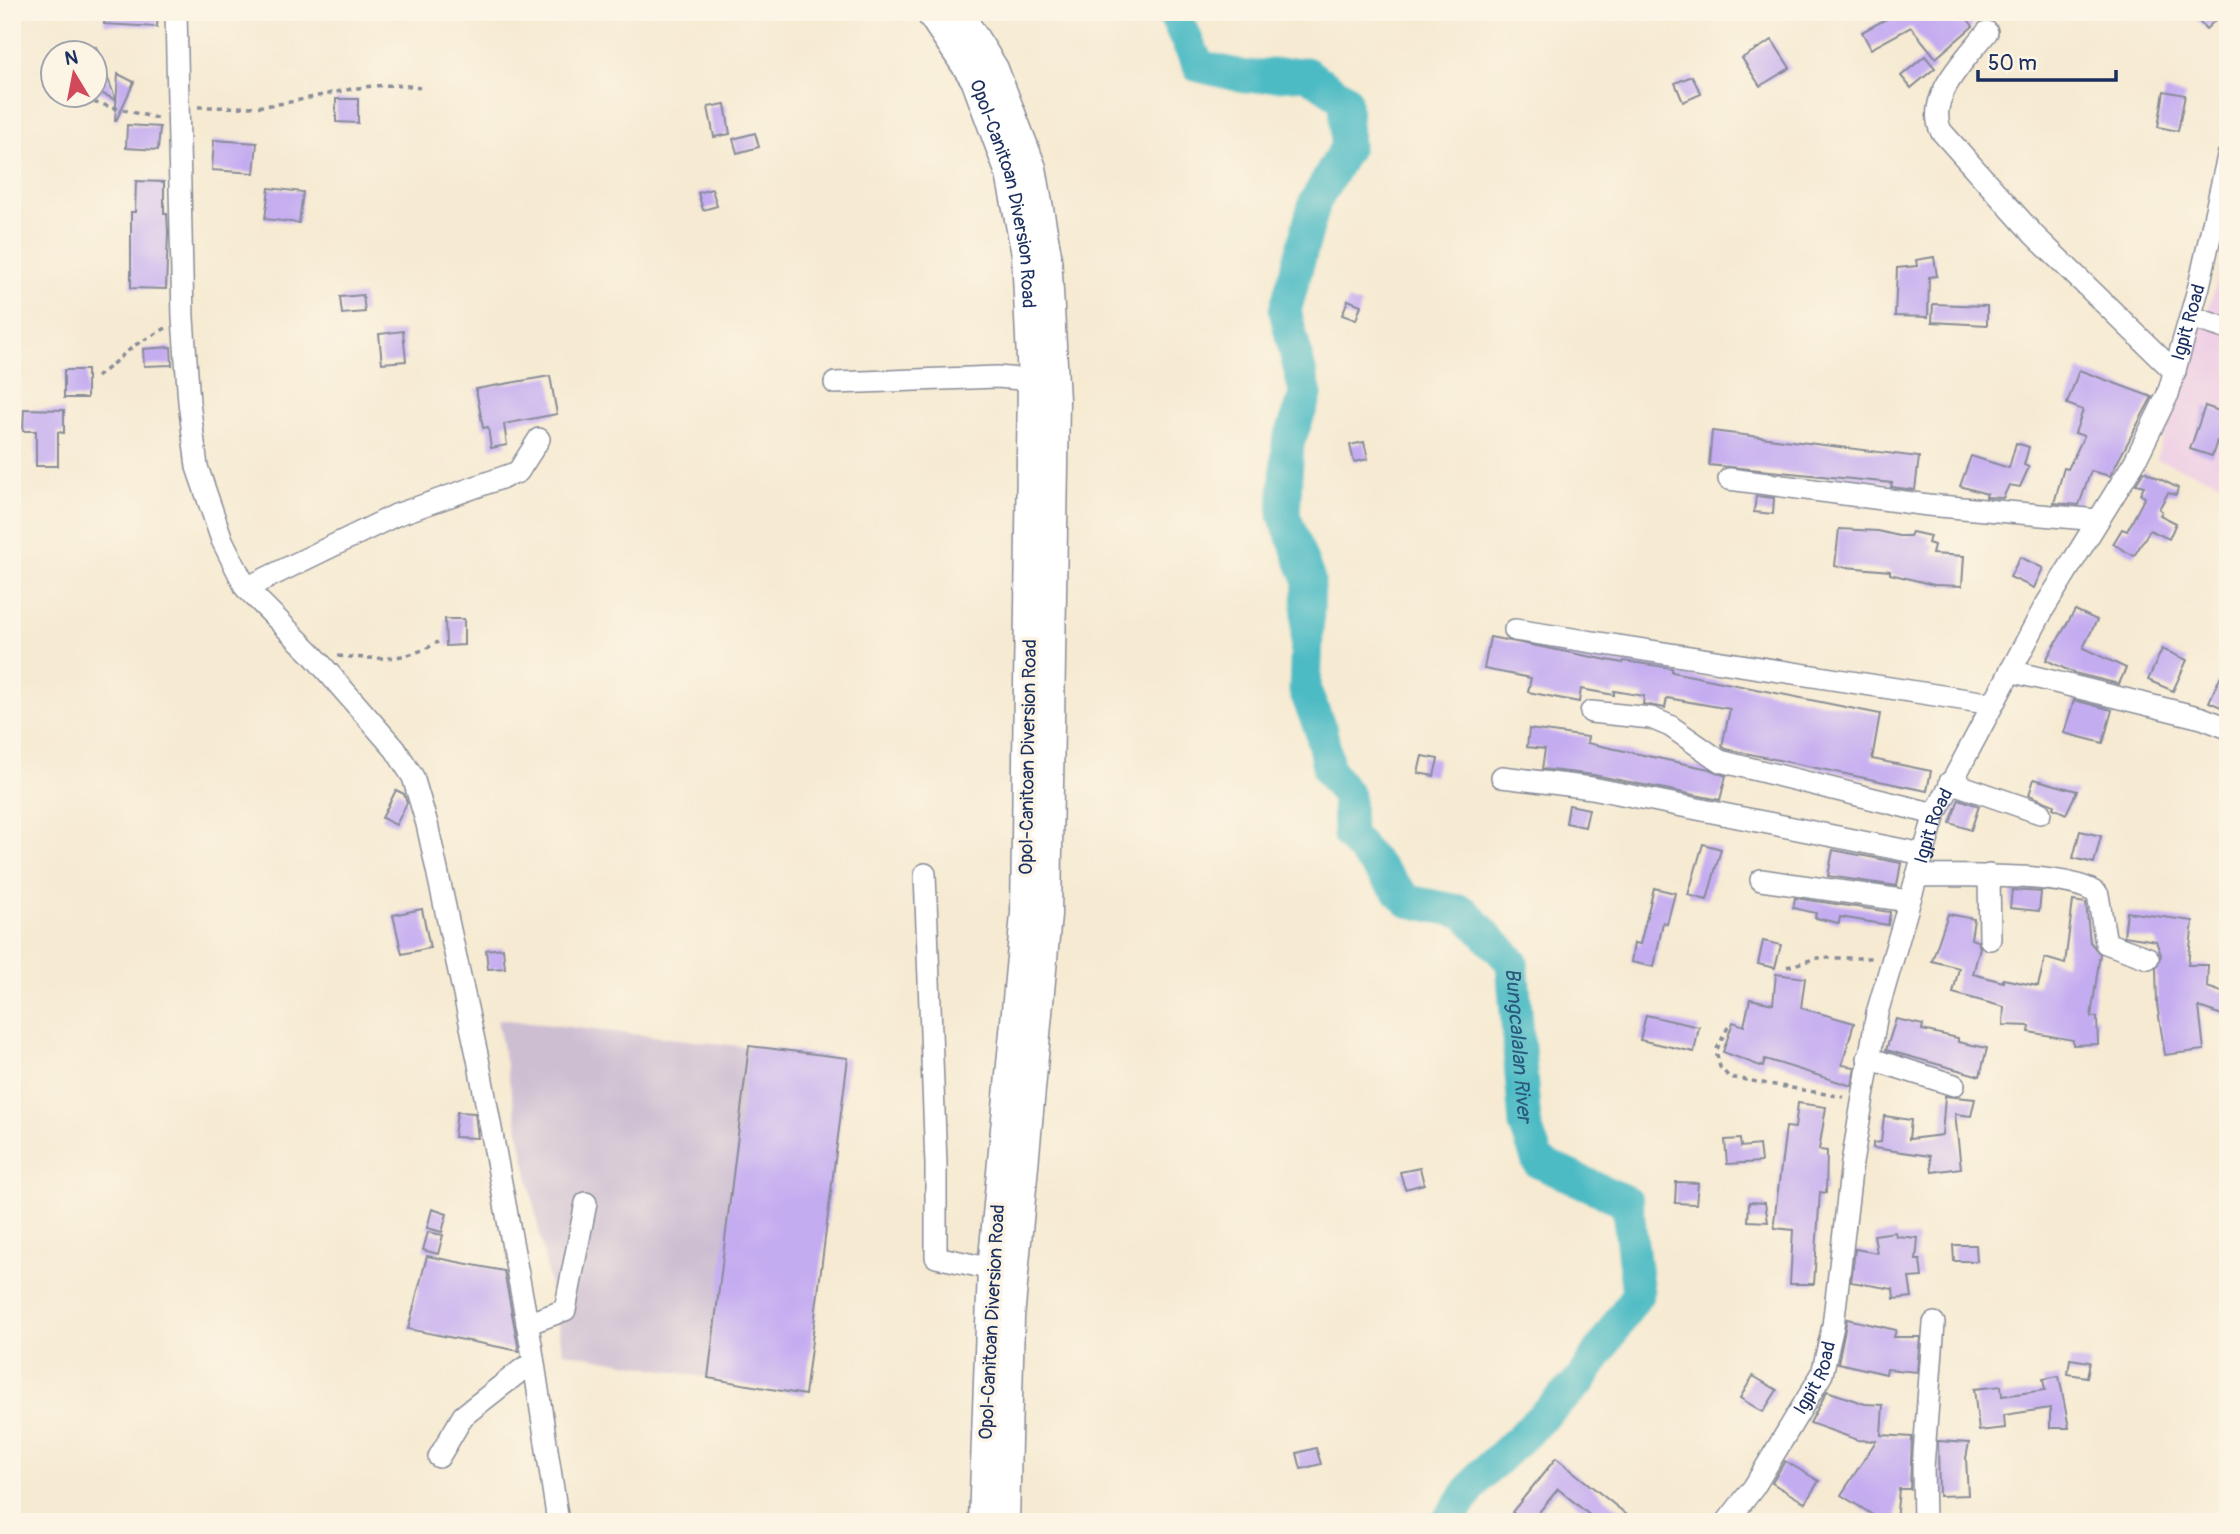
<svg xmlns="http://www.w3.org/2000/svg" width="2240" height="1534" font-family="Pangolin,sans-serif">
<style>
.built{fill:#efd0e5}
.industrial{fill:#cdbed2}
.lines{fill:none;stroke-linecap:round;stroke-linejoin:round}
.river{stroke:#4dbbc4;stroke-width:33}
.building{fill:#c4acf1}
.minor-casing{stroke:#888c98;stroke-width:24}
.major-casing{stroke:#888c98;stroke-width:31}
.path{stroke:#888c98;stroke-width:3.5;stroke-dasharray:5 5;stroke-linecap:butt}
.minor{stroke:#fff;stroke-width:21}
.major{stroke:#fff;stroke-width:28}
.labels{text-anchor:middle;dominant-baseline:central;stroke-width:7;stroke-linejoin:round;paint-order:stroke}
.street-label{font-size:19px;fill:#1b2f5e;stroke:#fcf5e5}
.water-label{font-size:21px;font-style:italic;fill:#2a597d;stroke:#fcf5e5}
</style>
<rect width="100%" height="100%" fill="#fcf5e5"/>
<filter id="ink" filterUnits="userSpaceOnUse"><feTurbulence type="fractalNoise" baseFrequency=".0143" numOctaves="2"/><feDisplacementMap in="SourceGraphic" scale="14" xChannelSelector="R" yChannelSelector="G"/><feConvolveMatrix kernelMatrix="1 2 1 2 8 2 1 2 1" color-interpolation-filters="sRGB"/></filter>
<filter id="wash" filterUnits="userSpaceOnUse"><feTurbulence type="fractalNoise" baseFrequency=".00686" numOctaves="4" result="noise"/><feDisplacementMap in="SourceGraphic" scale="28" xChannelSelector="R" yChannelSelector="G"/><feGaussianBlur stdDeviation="1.57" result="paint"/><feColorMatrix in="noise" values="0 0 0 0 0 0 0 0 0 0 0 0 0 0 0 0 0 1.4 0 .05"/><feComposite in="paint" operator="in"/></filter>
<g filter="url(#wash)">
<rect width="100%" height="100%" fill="#f6ead2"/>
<polygon class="built" points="2228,230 2228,485 2156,459 2215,288"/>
<polygon class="industrial" points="497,1019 848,1058 805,1395 563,1352"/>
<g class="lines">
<path class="river" id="s1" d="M1173,12L1199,66L1245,77L1306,73L1345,99L1347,146L1315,202L1285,311L1306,395L1288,443L1284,515L1309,580L1305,690L1321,731L1329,771L1348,796L1349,835L1408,901L1464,912L1512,962L1525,1124L1538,1162L1627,1202L1638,1293L1580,1381L1479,1477L1447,1522"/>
</g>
<g id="blocks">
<g class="building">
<polygon points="105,12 158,12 157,27 104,24"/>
<polygon points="1899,12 1962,12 1973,26 1936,58 1911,27 1871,49 1862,32"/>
<polygon points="2190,12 2224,12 2206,29"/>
<polygon points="1772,40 1790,68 1760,86 1742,58"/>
<polygon points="94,47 96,47 116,100 94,90"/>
<polygon points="1925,56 1935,68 1911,88 1901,76"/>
<polygon points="118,74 134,82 116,121 115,121"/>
<polygon points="1692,76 1701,94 1683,102 1675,83"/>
<polygon points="2164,91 2185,95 2178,131 2158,127"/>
<polygon points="336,99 358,99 358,123 336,122"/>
<polygon points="725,104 730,134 714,137 708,107"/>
<polygon points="127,125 160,127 158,150 126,148"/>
<polygon points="755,133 759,147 737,153 733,139"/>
<polygon points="214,140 257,143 254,173 212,170"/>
<polygon points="136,181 164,182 164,214 167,214 168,232 166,289 131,288 131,212 135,212"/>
<polygon points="269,188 303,192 299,223 265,219"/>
<polygon points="712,189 717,206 703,210 698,193"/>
<polygon points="1934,257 1937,276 1929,277 1928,317 1895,316 1897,268 1917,266 1916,260"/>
<polygon points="363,295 365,312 342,314 340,297"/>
<polygon points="1348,300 1361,305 1356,320 1342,315"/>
<polygon points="1933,304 1987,306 1987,325 1932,322"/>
<polygon points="403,331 406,361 382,363 379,334"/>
<polygon points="171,347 172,365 144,366 143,349"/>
<rect x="64" y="370" width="23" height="28"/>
<polygon points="2079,370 2152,397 2110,476 2091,471 2079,505 2054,503 2064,468 2068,469 2084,436 2075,433 2083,410 2067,404"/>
<polygon points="550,376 557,414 504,424 507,445 491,448 488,427 483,428 476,389"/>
<polygon points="2205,406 2228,414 2228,445 2217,441 2212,456 2190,449"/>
<polygon points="24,409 64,410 64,433 58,432 58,466 36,466 36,431 23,431"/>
<polygon points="1712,431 1919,457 1915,490 1891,487 1892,483 1709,465"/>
<polygon points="1364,442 1368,459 1354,462 1350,445"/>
<polygon points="2016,443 2029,447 2024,465 2029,467 2020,487 2009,485 2003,498 1986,497 1987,494 1960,486 1971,456 2009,468"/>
<polygon points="2144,471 2178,488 2176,495 2168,493 2159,509 2162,511 2160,515 2176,523 2169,539 2150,530 2134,556 2113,544 2122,529 2127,531 2145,497 2140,494 2144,486 2136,484"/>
<polygon points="1756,496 1774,498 1773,514 1754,512"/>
<polygon points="1839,529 1878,531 1899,536 1910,536 1912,532 1930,536 1928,543 1934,545 1932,554 1964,556 1962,586 1934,585 1890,574 1890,571 1835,566"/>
<polygon points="2020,557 2043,568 2034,588 2010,577"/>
<polygon points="2075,610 2097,620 2083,648 2126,668 2119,684 2074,673 2046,660"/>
<polygon points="445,619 464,619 464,645 446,646"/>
<polygon points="1490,637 1623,663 1624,661 1672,668 1672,672 1880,714 1872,759 1931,771 1927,791 1726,749 1722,746 1730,709 1667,698 1665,708 1643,704 1644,696 1614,691 1614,695 1581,689 1579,702 1528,692 1531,678 1484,669"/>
<polygon points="2162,649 2187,660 2173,691 2148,680"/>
<polygon points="2228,660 2228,710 2209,702"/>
<polygon points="2074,700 2112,710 2103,743 2064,733"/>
<polygon points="1529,729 1588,737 1587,743 1709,769 1726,776 1720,800 1594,775 1542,769 1545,749 1527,747"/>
<polygon points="1422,756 1438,759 1434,776 1418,773"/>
<polygon points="2034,779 2077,791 2066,814 2053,808 2054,805 2029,795"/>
<polygon points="396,790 404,794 407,803 396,825 382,818"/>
<polygon points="1959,799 1979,806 1971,830 1950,823"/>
<polygon points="1569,805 1589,809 1585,827 1566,823"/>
<polygon points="2080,831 2101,836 2094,863 2073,858"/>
<polygon points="1703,844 1721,849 1707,900 1688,895"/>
<polygon points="1833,850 1901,863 1897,886 1828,876"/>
<polygon points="1654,888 1675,893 1667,924 1663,922 1654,967 1631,962 1634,943 1640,944"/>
<polygon points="2012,890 2041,892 2039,911 2010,908"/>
<polygon points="1795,898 1890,912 1888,925 1840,917 1839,923 1815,918 1816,913 1793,908"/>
<polygon points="2073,901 2086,903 2090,942 2100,954 2091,1017 2097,1017 2098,1044 2073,1045 2073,1040 2029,1032 2030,1026 2003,1025 2004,1007 1953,993 1959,968 1932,961 1948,914 1974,919 1971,939 1977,941 1980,947 1973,974 2003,982 2003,979 2038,986 2045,958 2065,964"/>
<polygon points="422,909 430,948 402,954 393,915"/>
<polygon points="2127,912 2193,921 2188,965 2208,965 2207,987 2228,994 2228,1017 2199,1007 2204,1050 2165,1055 2157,1004 2156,968 2161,955 2156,941 2124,936"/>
<polygon points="1763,941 1781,945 1775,968 1758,964"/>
<polygon points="503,948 505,968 488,969 486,950"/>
<polygon points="1776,974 1805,978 1801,1008 1854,1023 1842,1065 1855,1067 1852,1086 1765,1059 1763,1067 1723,1052 1733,1022 1744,1026 1750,999 1773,1004"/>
<polygon points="1646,1015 1699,1027 1694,1052 1640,1040"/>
<polygon points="1896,1019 1923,1025 1922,1030 1958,1038 1958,1042 1987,1048 1980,1076 1886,1050"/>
<polygon points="749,1046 848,1058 805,1395 708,1378"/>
<polygon points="1945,1096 1975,1099 1971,1116 1955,1114 1961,1168 1932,1172 1930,1156 1873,1148 1873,1143 1881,1142 1884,1116 1911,1120 1909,1139 1942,1135"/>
<polygon points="1798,1103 1826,1107 1819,1150 1827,1151 1826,1193 1820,1192 1814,1284 1790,1284 1793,1230 1775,1228 1774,1222 1786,1127 1795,1128"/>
<polygon points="457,1112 475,1113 478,1138 454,1137"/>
<polygon points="1740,1139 1741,1147 1759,1145 1761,1162 1727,1164 1725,1140"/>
<polygon points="1420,1168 1424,1184 1405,1189 1400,1172"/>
<polygon points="1676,1182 1698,1183 1696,1204 1675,1203"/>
<polygon points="1749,1202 1765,1203 1768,1222 1748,1221"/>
<polygon points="432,1209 447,1214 442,1232 427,1228"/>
<polygon points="428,1232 443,1235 438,1254 423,1250"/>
<polygon points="1895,1232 1896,1236 1918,1238 1916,1260 1920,1260 1922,1277 1909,1278 1912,1297 1894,1299 1893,1289 1851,1282 1855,1249 1877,1253 1874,1235"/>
<polygon points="1953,1245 1976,1245 1977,1261 1954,1261"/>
<polygon points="427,1256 504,1271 519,1351 408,1329"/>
<polygon points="1847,1319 1896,1330 1894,1337 1920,1337 1917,1372 1887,1369 1886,1374 1838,1363"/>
<polygon points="2070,1359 2090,1362 2087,1377 2068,1374"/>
<polygon points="1753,1376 1777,1390 1763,1412 1740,1398"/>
<polygon points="2059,1376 2069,1428 2050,1428 2050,1408 2004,1415 2005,1428 1979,1431 1974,1389 2001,1386 2002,1396 2045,1390 2043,1379"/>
<polygon points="1827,1391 1865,1404 1883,1405 1881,1435 1912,1437 1910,1489 1899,1489 1896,1522 1875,1522 1876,1517 1841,1495 1876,1441 1858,1440 1810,1423"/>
<polygon points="1938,1441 1969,1443 1966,1458 1968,1495 1939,1496"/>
<polygon points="1316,1448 1321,1464 1301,1469 1297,1453"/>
<polygon points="1556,1458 1636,1522 1598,1522 1558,1489 1531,1522 1524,1522 1512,1512"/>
<polygon points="1785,1461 1819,1481 1805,1503 1772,1483"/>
</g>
</g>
</g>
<g filter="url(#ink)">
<use href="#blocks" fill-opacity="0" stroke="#888c98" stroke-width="2"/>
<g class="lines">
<g class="minor-casing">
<g id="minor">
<polyline points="176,12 183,318 189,402 197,467 222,540 246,588 312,654 395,749 413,777 427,824 478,1059 531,1344 558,1522"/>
<path d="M1987,32C1967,58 1925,97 1941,131L2034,235L2175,372"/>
<polyline points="2191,317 2228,329"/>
<polyline points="835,383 997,377 1032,380"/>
<polyline points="1729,479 1928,505 2098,520"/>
<polyline points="246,588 396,515 518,472 539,439"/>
<polyline points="1515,630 1993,704"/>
<polyline points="2010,671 2202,718 2228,728"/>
<polyline points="1591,712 1651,718 1670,726 1720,761 1935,814"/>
<polyline points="1502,777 1592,788 1923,854"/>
<polyline points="1950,782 2040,813"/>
<polyline points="925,874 936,1164 936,1257 992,1269"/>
<polyline points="1989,875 1990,939"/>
<path d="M1917,876C1953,876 2074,871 2098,895L2106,943L2148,958"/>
<polyline points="1761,880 1909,901"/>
<polyline points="1868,1058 1954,1085"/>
<polyline points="527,1324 565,1310 586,1203"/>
<polyline points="439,1457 463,1416 524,1368 534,1365"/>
<path id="s2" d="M1727,1522L1754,1487L1822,1374L1833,1326L1852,1163L1877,1013L1935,814L2044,608L2135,461L2168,394L2199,286L2228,156"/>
<polyline points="1924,1522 1923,1467 1934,1323"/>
</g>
</g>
<g class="major-casing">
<g id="major">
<path id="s3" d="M930,12L975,79L1010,174L1026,254L1032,380L1025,914L992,1269L983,1522"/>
<polyline points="958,12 994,69 1032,168 1047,255 1055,400 1047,915 1010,1318 1005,1522"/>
</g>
</g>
<g class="path">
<polyline points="84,100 160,119"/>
<path d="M198,107C219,107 242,108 263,106C314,101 368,77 420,88"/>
<polyline points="97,377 135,345 166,328"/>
<path d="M338,656C374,659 406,662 438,642"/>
<polyline points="1787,967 1817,958 1874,958"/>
<polyline points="1728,1027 1716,1051 1720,1067 1729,1077 1843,1097"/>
</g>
<use href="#minor" class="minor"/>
<use href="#major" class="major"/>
</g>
</g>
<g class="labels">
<g class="street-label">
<text stroke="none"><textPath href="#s3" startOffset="200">Opol-Canitoan Diversion Road</textPath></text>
<text stroke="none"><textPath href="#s2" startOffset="1304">Igpit Road</textPath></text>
<text transform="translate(1028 757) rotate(-89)">Opol-Canitoan Diversion Road</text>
<text stroke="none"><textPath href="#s2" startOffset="737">Igpit Road</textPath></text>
<text transform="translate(992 1322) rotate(-87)">Opol-Canitoan Diversion Road</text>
<text stroke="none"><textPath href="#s2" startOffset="170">Igpit Road</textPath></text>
</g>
<g class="water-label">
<text stroke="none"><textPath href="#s1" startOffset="1283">Bungcalalan River</textPath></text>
</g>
</g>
<rect width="2240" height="1534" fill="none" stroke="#fcf5e5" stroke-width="42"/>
<g transform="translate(74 74) rotate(350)"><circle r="33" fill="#fcf5e5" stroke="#a2a6af" stroke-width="2"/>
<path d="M0-5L12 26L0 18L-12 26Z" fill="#d1495b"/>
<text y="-10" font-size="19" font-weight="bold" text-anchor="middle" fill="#1b2f5e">N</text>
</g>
<path d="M1978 70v10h138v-10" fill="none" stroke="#1b2f5e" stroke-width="3.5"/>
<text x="1988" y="70" font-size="21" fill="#1b2f5e" stroke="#fcf5e5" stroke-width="5" paint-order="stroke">50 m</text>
</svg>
